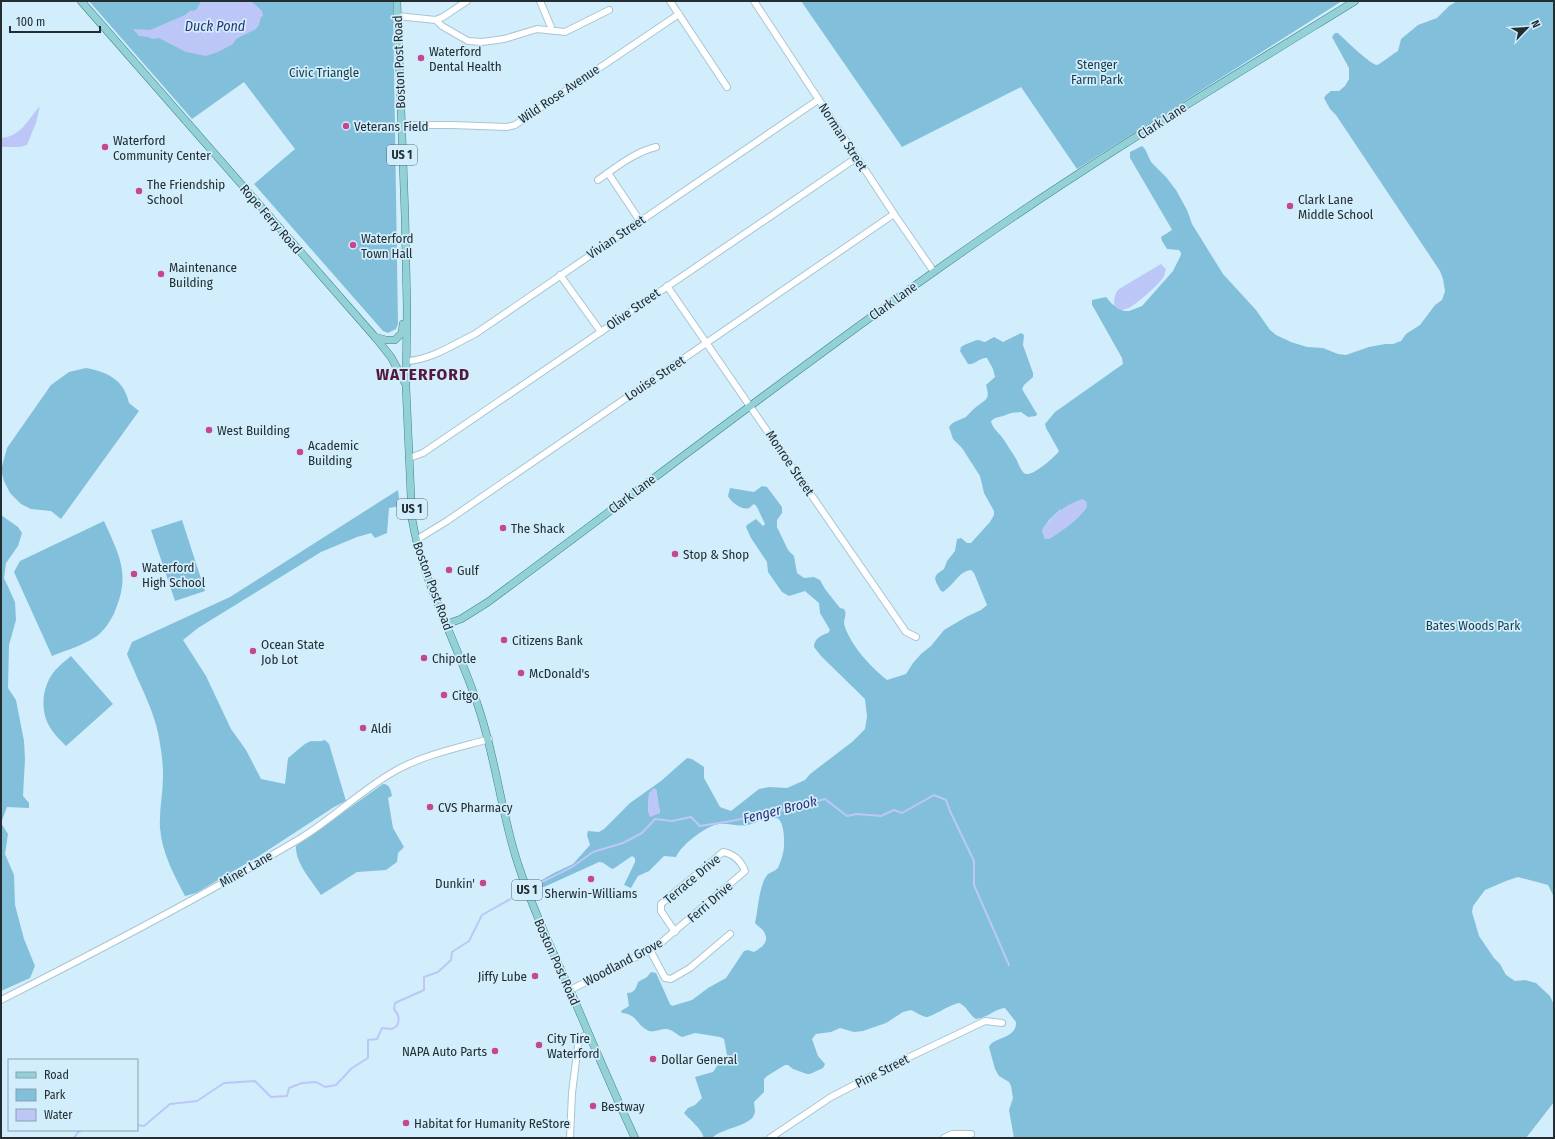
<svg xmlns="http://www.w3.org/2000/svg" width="1555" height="1139" font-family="'Fira Sans Condensed',sans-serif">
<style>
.green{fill:#82bfda;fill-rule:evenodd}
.water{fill:#bdc7f7}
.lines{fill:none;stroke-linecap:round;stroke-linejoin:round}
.stream{stroke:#bdc7f7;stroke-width:2}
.minor-casing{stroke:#a9c5d2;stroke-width:8}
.major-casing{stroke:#3d848c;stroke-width:8}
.minor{stroke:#fff;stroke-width:6}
.major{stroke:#93d1d7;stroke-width:7}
.poi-dot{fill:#c74691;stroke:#d2eefc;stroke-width:1.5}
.labels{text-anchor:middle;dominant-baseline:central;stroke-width:3.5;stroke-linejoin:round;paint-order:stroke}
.shield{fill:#d2eefc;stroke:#58686f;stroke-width:1}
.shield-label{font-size:12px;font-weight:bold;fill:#232e33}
.poi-label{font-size:13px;fill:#232e33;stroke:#d2eefc;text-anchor:start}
.street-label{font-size:13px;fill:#232e33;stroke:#d2eefc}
.park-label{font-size:13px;fill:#193b49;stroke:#d2eefc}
.water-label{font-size:14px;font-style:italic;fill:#2d3176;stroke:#d2eefc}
.district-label{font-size:17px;font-weight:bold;letter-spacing:1px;fill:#56183c;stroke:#d2eefc}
</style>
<rect width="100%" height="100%" fill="#d2eefc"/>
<g class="green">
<polygon points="89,1 393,1 398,324 396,329 388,333 383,331 254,184 295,149 244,82 192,119"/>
<polygon points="801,1 1342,1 1077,169 1021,87 902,147"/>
<path d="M1457,1H1554V897L1548,885L1518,877L1506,881L1485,890L1473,906L1472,912L1479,936L1494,958L1500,964L1506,975L1515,981L1525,980L1536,983L1550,996L1554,1005V1102L1526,1138H1014L1009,1110L1013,1098L1011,1086L1009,1082L999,1076L995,1069L989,1047C993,1037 1017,1039 1016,1022L1005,1008C995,1009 987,1018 976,1019C969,1015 967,1006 959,1003C951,1004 930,1018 926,1017C921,1016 916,1012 911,1010L903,1012L886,1023L863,1031L854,1032L840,1028L831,1032L816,1034L812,1039L818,1056L825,1064L823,1068L810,1074H807L793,1069L788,1065H785L767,1076L764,1079V1092L754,1102C754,1106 756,1111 754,1115C750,1126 722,1128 712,1138H704C700,1127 691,1121 684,1113L688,1108L695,1105L702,1098L695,1077L713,1072L721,1060L727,1055L724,1039L720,1037L695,1033L682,1037C677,1035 672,1029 666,1029C660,1028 653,1034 647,1030C636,1024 638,1015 622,1013L621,1011L629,1006L627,993C635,993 636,988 638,982L647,977L651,972L656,973L670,1004L672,1006L692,1000L708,988L726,978L744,951L748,950L754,952C762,947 770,942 764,932C762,928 757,926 755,923C758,911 759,883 768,874C771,872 775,871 778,868C780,863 782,858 783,853C785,846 785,821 777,818C770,816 754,824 747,825C738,827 728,823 719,824C707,825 681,845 676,857L664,856L649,871L638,876L631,888L624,885L635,862V858L632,856L613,869C607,867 605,862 599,862L544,887H541L540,881L554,873L573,864L590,845L587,835L588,831L599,832L604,829L630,803L661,781L687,758L692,759L704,767V778L720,807L731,811L759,789L769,787L787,788L805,780L810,774L852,742L865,729L867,717L865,699L821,656L814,647C814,639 821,635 828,633L830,630L820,613L819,603L805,591L789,596L782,592L768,572L767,562L751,538L746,527L747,525L756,519L763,526L765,524L757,507L754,504C752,505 751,507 749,508C742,511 730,501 728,496L730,488L754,492L762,486L767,487L782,507V513L777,520V527L788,550L794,556L797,573L804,578L814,577L820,580L825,589L840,608L844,609C848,616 842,620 845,627C852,647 871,667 887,680L906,674L913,663L921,654L931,646L944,630L966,617L981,610L987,605L974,573L971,570C959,571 953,586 943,592L940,590L936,582L935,578L937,574L944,569L947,561L955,551L957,539L961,538L967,543H971L990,522L994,515V511L984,493L980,476L962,448L953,439L949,427C953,421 960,420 966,417C969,414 972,410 975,408C985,399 991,401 986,385L995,377L993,369L987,358C980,357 975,365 968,364L960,351L961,347C963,345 976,340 978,340C980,340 983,342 985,342L994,337L1003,342L1021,333L1024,335L1023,345L1033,373V377L1024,385L1022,389L1037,414L1036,416L1028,417L1021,412L1011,413L1003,416L995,418L991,421C992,427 997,431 1001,436C1006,442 1010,450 1015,457C1018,461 1021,474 1027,474C1034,475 1055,457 1059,451L1046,428L1045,424L1055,412L1123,364L1122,358L1095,310L1092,305V300L1106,297L1112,304L1124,311H1129L1142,306L1173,271L1181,255V253L1179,250L1167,249L1162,241L1161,237L1172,230L1171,228L1130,158V152L1142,146L1145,149L1151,162L1166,177L1176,190L1187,210L1192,224L1223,274L1256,310L1270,330L1276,335L1291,342L1307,347L1323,348L1338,354L1346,355L1369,347L1385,344H1393L1401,341L1406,334L1420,325L1435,305L1442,300L1445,291L1443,279L1440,271L1336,115L1330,109L1324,98L1326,95L1331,91H1339L1345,86L1349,79V68L1332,37L1335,33H1338C1343,38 1371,65 1377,65C1379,65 1394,53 1398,51L1401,39L1418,25L1437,18L1449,6ZM1061,509L1055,535L1049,539H1045L1042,530L1049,520ZM656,789L660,813L648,812L649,793Z"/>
<path d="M86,368C108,372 124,380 129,403L139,411L61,519L51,511L31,509L21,504L10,493L4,481L1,470L7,448L51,385L69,372Z"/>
<path d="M398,490L400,506L389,508L387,533L375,538L371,533L357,537L321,552L198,628L183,640L206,676L231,729L246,750L261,779L285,784L288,758C295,753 303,743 312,741C317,741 320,742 325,740L329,744L346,801L334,807L259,856L196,893L185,896C174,875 162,853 160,828C159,810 163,793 163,776C163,762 161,747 158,733C154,710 136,677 127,654L132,642L230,597Z"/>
<polygon points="1,515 18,527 22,533 18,546 6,563 4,578 15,602 16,620 9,645 8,688 16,700 24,741 25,759 23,796 29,803 29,808 7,807 1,823"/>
<polygon points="182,520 205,591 175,601 151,530"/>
<path d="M104,521C119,555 131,574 115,611C112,619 104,631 97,636C84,645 67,650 52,656L14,572L20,561Z"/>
<path d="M71,656L113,704L66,746C61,741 55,735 51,729C41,714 41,692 51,676C56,668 64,662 71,656Z"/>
<path d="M383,784C390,784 391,791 392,796L388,798L393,828L404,847L398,853L397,862L386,870L357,872L321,895C312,881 295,863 296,846Z"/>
<polygon points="1,823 8,834 5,854 14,875 15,905 24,939 35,966 30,978 1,991"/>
</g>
<g class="water">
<polygon points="201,1 251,1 262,11 263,16 261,17 259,25 256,29 236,39 233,44 218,52 206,56 186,52 159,38 153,39 148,37 139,36 133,29 150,30 185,15 190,11 196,10"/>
<path d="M40,106L36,123L27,145L20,147H1V138C22,136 27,120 40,106Z"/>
<path d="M1161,264L1166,269C1165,272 1165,275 1163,278C1159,284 1133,308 1126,309C1111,313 1112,296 1119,289Z"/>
<path d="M1082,499L1086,501L1087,507C1079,520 1062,531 1049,539H1045L1042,530C1052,515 1065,505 1082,499Z"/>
<polygon points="654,788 656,789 660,813 650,817 648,812 649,793"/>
</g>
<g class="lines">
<g class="stream">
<path d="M540,883L572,867L593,852L623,843L642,833L655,819L672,821L691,817L700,826C743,820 784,811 825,799L847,816L857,814L881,816L894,810L902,813L934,795L946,800L950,811L974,861V885L1009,965"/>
<path d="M137,1125L144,1126L170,1104L197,1101L224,1083L255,1081L271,1097L287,1096L289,1088L302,1083L316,1082L325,1087L336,1085L352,1068L368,1058V1040L377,1039L382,1028L392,1029L397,1026C400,1019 399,1015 394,1009L395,1003L424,990V977L438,972L451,960L452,952L469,941L482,915L514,897"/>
<polyline points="74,1138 78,1132 82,1130"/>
</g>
<g class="minor-casing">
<g id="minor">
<polyline points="540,1 551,27 550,30"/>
<polyline points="670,1 727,87"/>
<polyline points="754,1 894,214 934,272"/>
<polyline points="397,16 436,20 443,17 467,1"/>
<polyline points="436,20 442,26 468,41 482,42 504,39 537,29 565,32 609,10"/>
<polyline points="401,125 452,125 507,127 515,125 679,14"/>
<polyline points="608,173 640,221"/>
<path d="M598,180C616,167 635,152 656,147"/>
<polyline points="560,275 601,332"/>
<polyline points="667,286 906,632 916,637"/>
<path d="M407,361C431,360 454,344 475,334L818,100"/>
<polyline points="409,458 423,453 856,158"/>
<polyline points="416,540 447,521 894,214"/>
<polyline points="650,950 665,978 671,979 690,968 730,934"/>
<path d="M570,990L650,950L663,941L745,871C741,861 734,854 723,852L661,904V911L675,932"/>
<path d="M1,1000C102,949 203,896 301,838C334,818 361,790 395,771C423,755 457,748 489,739"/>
<polyline points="570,1138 572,1093 578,1045 581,1038 588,1034"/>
<polyline points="770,1138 831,1097 899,1062 985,1021 1002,1023"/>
<polyline points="944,1138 952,1134 971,1134"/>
</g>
</g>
<g class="major-casing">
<g id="major">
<polyline points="81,1 375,337 391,357 405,383"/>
<path d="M397,1L405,216L407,308L406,387L412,519C423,584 458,644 478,706C496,758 501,813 518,864C532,907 551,948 570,990C591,1039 612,1089 635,1138"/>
<polyline points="375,337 386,340 395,340 402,333 403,324"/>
<path d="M447,624L461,619L488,602C636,493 781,380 931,274C1068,176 1212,89 1355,1"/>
</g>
</g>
<use href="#minor" class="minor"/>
<use href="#major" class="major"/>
</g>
<g class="poi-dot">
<circle cx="421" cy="58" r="4"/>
<circle cx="346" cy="126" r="4"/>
<circle cx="105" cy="147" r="4"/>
<circle cx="139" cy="191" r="4"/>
<circle cx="1290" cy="206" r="4"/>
<circle cx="353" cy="245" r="4"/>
<circle cx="161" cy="274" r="4"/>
<circle cx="209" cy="430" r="4"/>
<circle cx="300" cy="452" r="4"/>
<circle cx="503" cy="528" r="4"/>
<circle cx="675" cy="554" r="4"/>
<circle cx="449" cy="570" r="4"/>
<circle cx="134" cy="574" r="4"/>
<circle cx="504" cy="640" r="4"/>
<circle cx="253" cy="651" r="4"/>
<circle cx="424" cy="658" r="4"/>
<circle cx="521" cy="673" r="4"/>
<circle cx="444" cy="695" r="4"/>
<circle cx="363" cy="728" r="4"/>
<circle cx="430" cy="807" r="4"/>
<circle cx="591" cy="879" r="4"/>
<circle cx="483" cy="883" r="4"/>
<circle cx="535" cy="976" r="4"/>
<circle cx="539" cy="1045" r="4"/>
<circle cx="495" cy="1051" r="4"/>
<circle cx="653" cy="1059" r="4"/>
<circle cx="593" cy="1106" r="4"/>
<circle cx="406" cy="1123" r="4"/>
</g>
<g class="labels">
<g class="shield">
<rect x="387" y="145" width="30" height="20" rx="3"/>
<rect x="397" y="499" width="30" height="20" rx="3"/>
<rect x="512" y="880" width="30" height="20" rx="3"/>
</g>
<g class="shield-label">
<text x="402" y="155">US 1</text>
<text x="412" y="509">US 1</text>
<text x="527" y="890">US 1</text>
</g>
<g class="poi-label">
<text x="429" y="51">Waterford<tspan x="429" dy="15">Dental Health</tspan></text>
<text x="354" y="126">Veterans Field</text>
<text x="113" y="140">Waterford<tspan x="113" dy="15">Community Center</tspan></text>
<text x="147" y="184">The Friendship<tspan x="147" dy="15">School</tspan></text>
<text x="1298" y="199">Clark Lane<tspan x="1298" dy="15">Middle School</tspan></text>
<text x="361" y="238">Waterford<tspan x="361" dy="15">Town Hall</tspan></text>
<text x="169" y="267">Maintenance<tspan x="169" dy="15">Building</tspan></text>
<text x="217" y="430">West Building</text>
<text x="308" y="445">Academic<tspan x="308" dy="15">Building</tspan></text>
<text x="511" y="528">The Shack</text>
<text x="683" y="554">Stop &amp; Shop</text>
<text x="142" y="567">Waterford<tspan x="142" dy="15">High School</tspan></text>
<text x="457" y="570">Gulf</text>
<text x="512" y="640">Citizens Bank</text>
<text x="261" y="644">Ocean State<tspan x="261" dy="15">Job Lot</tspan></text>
<text x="432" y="658">Chipotle</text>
<text x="529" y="673">McDonald's</text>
<text x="452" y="695">Citgo</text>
<text x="371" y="728">Aldi</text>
<text x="438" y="807">CVS Pharmacy</text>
<text x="475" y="883" text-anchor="end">Dunkin'</text>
<text x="591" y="893" text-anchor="middle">Sherwin-Williams</text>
<text x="527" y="976" text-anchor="end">Jiffy Lube</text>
<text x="547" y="1038">City Tire<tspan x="547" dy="15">Waterford</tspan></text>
<text x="487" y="1051" text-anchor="end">NAPA Auto Parts</text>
<text x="661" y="1059">Dollar General</text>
<text x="601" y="1106">Bestway</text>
<text x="414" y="1123">Habitat for Humanity ReStore</text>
</g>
<g class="street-label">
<text transform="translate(399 62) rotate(-92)">Boston Post Road</text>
<text transform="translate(559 94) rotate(-34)">Wild Rose Avenue</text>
<text transform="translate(1162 121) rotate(-33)">Clark Lane</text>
<text transform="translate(843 137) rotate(57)">Norman Street</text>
<text transform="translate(271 219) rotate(49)">Rope Ferry Road</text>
<text transform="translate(616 237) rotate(-34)">Vivian Street</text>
<text transform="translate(893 301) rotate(-36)">Clark Lane</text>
<text transform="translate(633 309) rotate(-35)">Olive Street</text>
<text transform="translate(655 378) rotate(-34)">Louise Street</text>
<text transform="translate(790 463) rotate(56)">Monroe Street</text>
<text transform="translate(632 494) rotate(-37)">Clark Lane</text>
<text transform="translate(433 586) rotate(70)">Boston Post Road</text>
<text transform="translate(246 869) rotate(-30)">Miner Lane</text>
<text transform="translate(692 879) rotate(-40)">Terrace Drive</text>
<text transform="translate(710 902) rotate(-41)">Ferri Drive</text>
<text transform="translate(557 962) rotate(66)">Boston Post Road</text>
<text transform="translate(623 962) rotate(-28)">Woodland Grove</text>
<text transform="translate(882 1071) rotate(-27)">Pine Street</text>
</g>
<g class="park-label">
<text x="1097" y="64">Stenger<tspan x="1097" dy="15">Farm Park</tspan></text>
<text x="324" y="72">Civic Triangle</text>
<text x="1473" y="625">Bates Woods Park</text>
</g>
<g class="water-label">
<text x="215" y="26">Duck Pond</text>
<text transform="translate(780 810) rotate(-14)">Fenger Brook</text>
</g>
<g class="district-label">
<text x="423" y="374">WATERFORD</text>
</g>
</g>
<rect width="1555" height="1139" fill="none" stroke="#232e33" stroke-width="4"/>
<rect x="8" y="1059" width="130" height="72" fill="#d2eefc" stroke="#8ca1ac"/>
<rect x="16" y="1072" width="20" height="6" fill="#93d1d7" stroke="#8ca1ac"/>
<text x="44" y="1079" font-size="12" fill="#232e33">Road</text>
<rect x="16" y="1089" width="20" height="12" fill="#82bfda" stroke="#8ca1ac"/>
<text x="44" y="1099" font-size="12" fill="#232e33">Park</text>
<rect x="16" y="1109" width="20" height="12" fill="#bdc7f7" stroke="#8ca1ac"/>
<text x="44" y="1119" font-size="12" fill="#232e33">Water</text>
<g transform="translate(1527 28) rotate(65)" stroke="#d2eefc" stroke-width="3" paint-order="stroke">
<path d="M0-3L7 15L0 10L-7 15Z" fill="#232e33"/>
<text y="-6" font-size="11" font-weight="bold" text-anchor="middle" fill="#232e33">N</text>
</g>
<path d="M10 26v6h90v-6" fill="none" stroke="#232e33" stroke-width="2"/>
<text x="16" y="26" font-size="12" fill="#232e33" stroke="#d2eefc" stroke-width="3" paint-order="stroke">100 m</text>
</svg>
